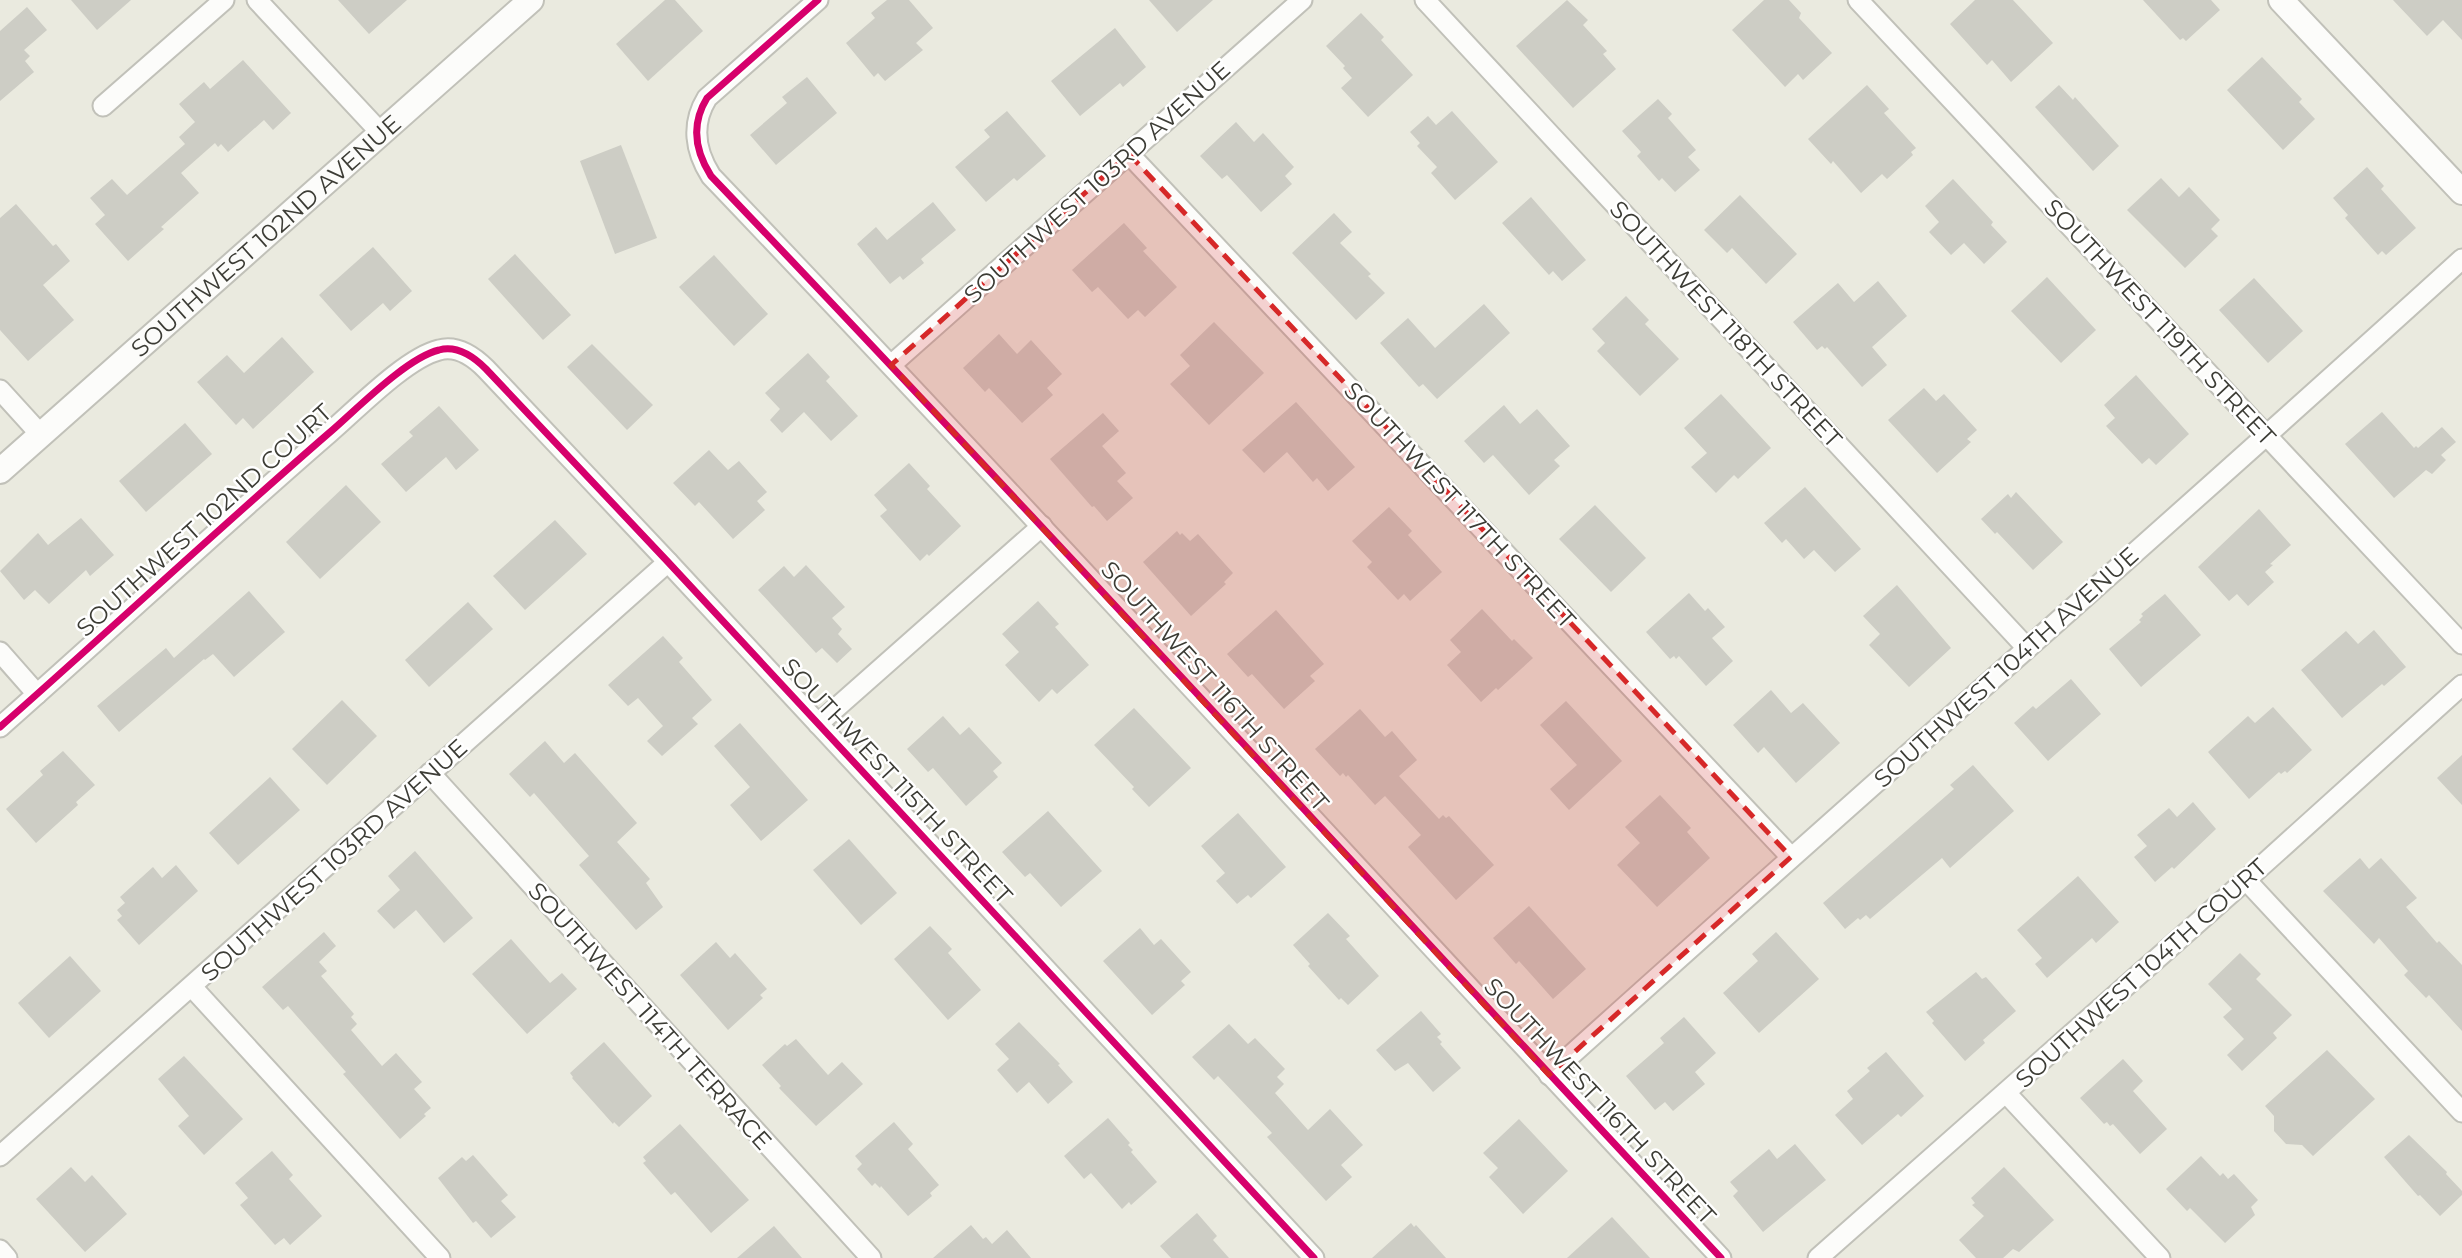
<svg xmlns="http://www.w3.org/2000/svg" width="2462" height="1258" font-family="Montserrat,sans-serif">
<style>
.building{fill:#cdcdc5}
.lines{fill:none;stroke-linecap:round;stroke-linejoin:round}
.minor-casing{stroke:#c1c1b9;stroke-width:23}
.tertiary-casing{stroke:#c1c1b9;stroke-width:28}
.minor{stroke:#fcfcfa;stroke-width:19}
.tertiary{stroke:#fcfcfa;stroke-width:24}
.cycleway-casing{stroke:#fff;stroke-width:11}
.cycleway{stroke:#d6006c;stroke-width:7}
.marked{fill:#d62828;fill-opacity:0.2;stroke:#d62828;stroke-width:5;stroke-dasharray:14 9;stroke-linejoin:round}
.labels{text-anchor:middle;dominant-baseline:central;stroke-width:5;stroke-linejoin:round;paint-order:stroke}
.street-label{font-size:24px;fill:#3c3c35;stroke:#fff}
</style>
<rect width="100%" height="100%" fill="#eaeadf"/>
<g class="building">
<polygon points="71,0 131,0 97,30"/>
<polygon points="338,0 407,0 369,34"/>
<polygon points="665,0 675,0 703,31 648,81 616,44"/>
<polygon points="887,0 909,0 933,28 916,43 923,50 885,81 878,73 874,77 846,43 875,18 871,13"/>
<polygon points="1149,0 1213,0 1177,32"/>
<polygon points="1567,0 1588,20 1583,25 1607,51 1603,54 1616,69 1573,108 1516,46"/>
<polygon points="1764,0 1789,0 1801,13 1799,18 1832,53 1803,80 1798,74 1785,87 1732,30"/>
<polygon points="1975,0 2013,0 2053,43 2011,82 1992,60 1987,65 1950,24"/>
<polygon points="2143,0 2211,0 2220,10 2186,41 2183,38 2180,40"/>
<polygon points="2393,0 2462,0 2462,40 2443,20 2427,36"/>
<polygon points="27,7 47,30 24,50 30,56 25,61 34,72 0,101 0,31"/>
<polygon points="1361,13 1384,37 1381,40 1413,75 1368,117 1341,88 1352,78 1343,68 1345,66 1326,46"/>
<polygon points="1115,28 1146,67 1123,87 1120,83 1080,116 1051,81"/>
<polygon points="2262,57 2302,99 2299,102 2315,119 2283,150 2227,90"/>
<polygon points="243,60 291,113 273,130 264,120 228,152 221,144 218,147 215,143 181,173 199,193 161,227 164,229 128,261 95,224 105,215 90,198 112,179 127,195 185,144 179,137 195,122 179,104 204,82 210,89"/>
<polygon points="807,77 837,113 776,165 750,135 787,103 782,97"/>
<polygon points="1867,85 1889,109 1884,113 1916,148 1911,152 1913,155 1887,179 1882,174 1861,193 1833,161 1831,164 1808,139"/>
<polygon points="2059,85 2073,100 2075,97 2119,146 2093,171 2035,107"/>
<polygon points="1658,99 1672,114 1668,118 1696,150 1688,157 1700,170 1675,192 1662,178 1659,181 1637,156 1641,152 1622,131"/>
<polygon points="1007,111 1046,156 1017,181 1014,178 986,202 955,167 990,137 984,130"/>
<polygon points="1452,111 1498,162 1455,200 1431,173 1437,167 1417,146 1420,143 1410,132 1428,116 1436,125"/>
<polygon points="1236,122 1254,142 1263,133 1294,167 1285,176 1292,184 1261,212 1227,175 1222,179 1200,156"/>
<polygon points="621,145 657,238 615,254 580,161"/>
<polygon points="2367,167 2384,186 2381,189 2416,228 2386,255 2382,251 2378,255 2345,218 2348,215 2333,198"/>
<polygon points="2161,178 2179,197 2189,187 2220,220 2211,229 2218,236 2185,268 2127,210"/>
<polygon points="1953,179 1993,222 1991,225 2007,242 1984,264 1964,243 1951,255 1929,232 1939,222 1925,206"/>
<polygon points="1740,195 1797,254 1766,284 1732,248 1727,253 1704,230"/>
<polygon points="1531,197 1586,260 1562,281 1553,271 1549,275 1502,223"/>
<polygon points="933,202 956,230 921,259 924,263 903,280 900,276 890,284 857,244 876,227 887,240"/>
<polygon points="16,204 53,246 56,244 70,261 43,285 74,320 28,361 0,330 0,218"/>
<polygon points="1334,213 1352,232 1340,243 1371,274 1368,276 1385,293 1356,320 1292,253"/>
<polygon points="1124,223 1147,248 1143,251 1177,287 1145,317 1138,310 1128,319 1098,287 1092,292 1072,270"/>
<polygon points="373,247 412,291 390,311 383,303 351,331 319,295"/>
<polygon points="515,254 571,315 543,340 488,279"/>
<polygon points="714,255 768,314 734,346 679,287"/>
<polygon points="2047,277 2096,330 2061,363 2011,311"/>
<polygon points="2254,278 2303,331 2268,363 2219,310"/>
<polygon points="1878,281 1907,316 1872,347 1887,365 1862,387 1827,347 1825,349 1822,346 1817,350 1793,322 1838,283 1854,302"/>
<polygon points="1626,296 1649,320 1645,324 1679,359 1640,396 1597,351 1605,343 1592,329"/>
<polygon points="1484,304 1510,333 1437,399 1423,384 1419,387 1380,343 1408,318 1435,348"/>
<polygon points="1214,322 1264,373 1209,425 1170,384 1190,366 1180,355"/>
<polygon points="999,334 1017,354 1031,340 1062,374 1047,388 1053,395 1022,423 989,388 985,392 963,368"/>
<polygon points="282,337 314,372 253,429 243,418 236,425 197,382 227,355 244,373"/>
<polygon points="592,344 653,405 627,430 567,367"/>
<polygon points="808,353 830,377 826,381 858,416 831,441 804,412 782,433 770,420 780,409 765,393"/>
<polygon points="2136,375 2189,434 2156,465 2149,458 2142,464 2106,426 2115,418 2104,405"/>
<polygon points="1924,388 1936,401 1944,394 1977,430 1967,439 1971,442 1937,473 1888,420"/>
<polygon points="1721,394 1771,448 1738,479 1734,475 1716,493 1691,467 1707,453 1684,428"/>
<polygon points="1296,402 1355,467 1328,491 1317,478 1313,482 1287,452 1264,473 1242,450"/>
<polygon points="1504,405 1520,424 1537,409 1570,446 1554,460 1560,466 1529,495 1493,455 1484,463 1464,441"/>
<polygon points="439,406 479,450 456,470 446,457 406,492 381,464 413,436 409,432"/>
<polygon points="2382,412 2414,448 2416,446 2418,448 2442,427 2456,442 2441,455 2446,460 2432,474 2426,470 2394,498 2345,444"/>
<polygon points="1103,413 1119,431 1102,446 1126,473 1117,481 1133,498 1107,521 1094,506 1092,507 1050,459"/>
<polygon points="185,423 212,454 146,512 119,481"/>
<polygon points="709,450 728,470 739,461 767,492 757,501 765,510 733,539 699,502 695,506 673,483"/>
<polygon points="909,463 930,486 927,489 961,526 929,556 927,554 920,561 880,516 887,510 874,495"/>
<polygon points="346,485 381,522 320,579 286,542"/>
<polygon points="1805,487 1861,549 1835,572 1814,550 1804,559 1786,539 1782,543 1764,523"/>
<polygon points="2016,492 2063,542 2033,570 1997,532 1995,534 1981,519 2008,494 2011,498"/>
<polygon points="1595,505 1646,558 1611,592 1559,539"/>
<polygon points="1389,507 1412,531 1408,535 1442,572 1410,601 1404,594 1398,600 1367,567 1372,562 1352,541"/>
<polygon points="2259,509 2291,545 2270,564 2273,565 2265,572 2274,582 2248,606 2237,594 2229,601 2198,567"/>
<polygon points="81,518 114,555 90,576 86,570 49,604 35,590 24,600 0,571 38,533 48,545"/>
<polygon points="555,520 587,554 525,610 493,576"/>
<polygon points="1177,531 1180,535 1182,533 1190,541 1198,534 1233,573 1224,582 1226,584 1191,616 1143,562"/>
<polygon points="806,565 845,607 832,618 842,629 838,634 852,649 837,663 822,648 816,653 758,590 784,566 794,577"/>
<polygon points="1897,585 1951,648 1909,687 1869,645 1880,634 1863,616"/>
<polygon points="249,591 285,632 234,677 213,654 205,660 204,659 119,732 97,706 166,648 174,658"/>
<polygon points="1689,593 1705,611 1708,608 1725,627 1712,638 1733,661 1706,686 1679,656 1676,659 1674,656 1670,659 1646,632"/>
<polygon points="2165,594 2201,635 2141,687 2109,649 2141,622 2139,620 2143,616 2141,614"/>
<polygon points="1038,601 1059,624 1055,627 1089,665 1057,694 1052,689 1039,702 1005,665 1019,652 1002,634"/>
<polygon points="468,602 493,629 429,687 405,660"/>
<polygon points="1482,609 1512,641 1514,639 1533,658 1498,690 1496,688 1481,702 1447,665 1461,652 1450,640"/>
<polygon points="1276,610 1324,664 1310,676 1315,681 1284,709 1252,674 1248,677 1227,654"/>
<polygon points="2374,630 2406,667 2384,686 2382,684 2342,718 2301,670 2346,631 2358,644"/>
<polygon points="663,636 683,658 679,662 712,700 692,718 698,724 662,756 647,741 663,726 638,698 628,706 608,685"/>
<polygon points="2071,679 2101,714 2048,761 2014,723 2033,706 2036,709"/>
<polygon points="1771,690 1791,713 1803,703 1840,743 1796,783 1764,747 1758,753 1733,725"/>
<polygon points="342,700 377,736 327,785 292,749"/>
<polygon points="1566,701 1622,761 1569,810 1550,789 1577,765 1540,725"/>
<polygon points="2273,707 2312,750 2287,773 2285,771 2281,774 2279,772 2249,799 2208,752 2248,716 2255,723"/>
<polygon points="1134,708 1191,768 1149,807 1132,789 1134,787 1094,745"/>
<polygon points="1360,709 1385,737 1392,731 1417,760 1399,776 1439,819 1443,815 1446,818 1449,816 1494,865 1456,900 1408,847 1421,835 1385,796 1375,805 1348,775 1346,777 1343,773 1340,776 1315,749"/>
<polygon points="943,716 960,735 969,727 1002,763 993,771 998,777 966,806 933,768 928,772 907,749"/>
<polygon points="740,723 808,800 761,841 730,805 750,787 714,746"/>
<polygon points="545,741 564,763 575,753 637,823 617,842 650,879 646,883 663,907 636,930 579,865 589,856 534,793 530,797 509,774"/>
<polygon points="63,751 95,785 76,802 78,805 36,843 6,809 43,775 40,771"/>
<polygon points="2462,755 2462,805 2437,778"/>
<polygon points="1973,765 2014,811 1950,868 1942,858 1870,919 1866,915 1860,920 1858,918 1845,929 1823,903 1954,789 1950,785"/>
<polygon points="270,777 300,810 238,865 209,833"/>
<polygon points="1660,795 1691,828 1687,832 1710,858 1657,907 1617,865 1640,843 1625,827"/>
<polygon points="2193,802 2216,829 2174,869 2172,867 2155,882 2134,857 2147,846 2137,835 2169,808 2177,817"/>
<polygon points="1048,811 1102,871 1061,907 1030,873 1025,877 1002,852"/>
<polygon points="1238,813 1286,867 1251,898 1248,895 1237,904 1216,881 1225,873 1201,846"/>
<polygon points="849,839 897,893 861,925 813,870"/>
<polygon points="415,851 473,918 444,943 416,910 394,929 377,911 400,890 388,876"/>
<polygon points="2360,858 2369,869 2381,858 2417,898 2406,907 2437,943 2439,941 2462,965 2462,1031 2429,995 2426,998 2404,975 2408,971 2379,938 2374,944 2323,891"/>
<polygon points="176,865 198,891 139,945 117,920 122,916 117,910 125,903 120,897 153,867 162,878"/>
<polygon points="2078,876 2119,922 2096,943 2092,938 2047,978 2035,964 2042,958 2017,930"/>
<polygon points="1529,906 1586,969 1553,999 1519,961 1516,964 1493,938"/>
<polygon points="1328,913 1350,936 1346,939 1379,976 1348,1005 1341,998 1339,1000 1308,966 1310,964 1293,945"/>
<polygon points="930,926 952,949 948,953 981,990 948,1020 894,959"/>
<polygon points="1140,928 1154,945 1161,939 1191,972 1181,981 1185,985 1152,1015 1103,961"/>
<polygon points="324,932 336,946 319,962 327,971 321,976 354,1014 351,1017 357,1024 351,1030 382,1066 396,1053 422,1082 414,1089 431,1108 424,1114 426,1116 400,1139 343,1074 346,1072 288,1006 283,1010 262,987"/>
<polygon points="1776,932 1819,979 1759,1033 1723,993 1758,961 1752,954"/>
<polygon points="511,939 550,983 562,973 577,989 527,1034 472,974"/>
<polygon points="716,942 730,958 735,953 767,989 760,995 763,998 728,1030 680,975"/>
<polygon points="2240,953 2261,974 2256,979 2292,1015 2273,1033 2277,1038 2242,1071 2227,1055 2244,1039 2223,1017 2232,1009 2208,984"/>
<polygon points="70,956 101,991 49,1038 18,1003"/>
<polygon points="1976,972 1982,979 1986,977 2016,1011 1983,1040 1985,1043 1965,1061 1932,1023 1934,1021 1926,1012"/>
<polygon points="1421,1011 1441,1034 1437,1037 1442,1042 1440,1044 1461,1068 1433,1092 1408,1063 1395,1071 1376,1050"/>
<polygon points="1684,1017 1716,1053 1695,1072 1705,1084 1673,1111 1665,1102 1655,1110 1626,1076 1664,1043 1660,1038"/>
<polygon points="1019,1022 1060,1064 1058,1065 1073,1082 1048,1104 1029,1082 1017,1093 997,1070 1009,1059 995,1044"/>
<polygon points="1229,1024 1248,1044 1255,1038 1285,1069 1277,1077 1284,1084 1275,1093 1308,1130 1330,1109 1363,1145 1341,1165 1352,1177 1326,1201 1267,1137 1272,1133 1218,1076 1214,1080 1192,1057"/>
<polygon points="796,1039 828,1075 842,1062 863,1084 816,1126 779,1088 781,1086 762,1065 785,1044 787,1046"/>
<polygon points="604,1042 652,1096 619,1127 614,1122 613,1124 572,1078 573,1077 570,1073"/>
<polygon points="2327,1050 2375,1099 2313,1156 2302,1145 2286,1144 2274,1131 2274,1116 2265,1106"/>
<polygon points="1886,1052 1924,1096 1901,1117 1898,1114 1862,1145 1835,1115 1853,1099 1847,1091 1870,1071 1867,1068"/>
<polygon points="184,1056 243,1119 204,1155 178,1126 189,1116 158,1079"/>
<polygon points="2123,1059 2143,1081 2133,1091 2167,1129 2140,1154 2113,1124 2110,1126 2107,1122 2104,1124 2080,1098"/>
<polygon points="1108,1118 1130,1143 1128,1145 1133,1150 1131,1152 1157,1182 1131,1205 1129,1202 1122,1209 1091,1173 1084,1179 1064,1156"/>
<polygon points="1519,1119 1568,1171 1523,1214 1489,1177 1498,1168 1483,1153"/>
<polygon points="894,1122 913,1144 908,1149 939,1185 930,1193 932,1196 908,1216 881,1186 880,1188 875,1183 872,1186 857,1169 862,1164 855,1156"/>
<polygon points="680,1124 749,1200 711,1233 675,1192 671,1195 643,1163 646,1161 643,1157"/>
<polygon points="2409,1135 2447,1172 2446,1174 2462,1191 2462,1195 2440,1216 2420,1195 2418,1196 2384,1157"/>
<polygon points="1795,1144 1826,1180 1763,1232 1733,1196 1738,1191 1730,1182 1769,1149 1777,1159"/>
<polygon points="272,1151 293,1175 289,1179 322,1216 290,1245 284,1238 275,1245 240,1205 248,1198 235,1183"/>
<polygon points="473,1155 508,1195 501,1201 516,1217 491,1238 476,1221 473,1223 438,1178 462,1157 466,1161"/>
<polygon points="2201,1156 2220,1176 2223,1173 2228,1179 2234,1174 2258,1200 2251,1207 2255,1215 2225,1243 2190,1208 2187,1211 2166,1189"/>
<polygon points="71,1167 85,1182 92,1175 127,1214 85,1252 36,1199"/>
<polygon points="2004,1167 2054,1220 2019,1252 2013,1249 2003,1258 1976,1258 1959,1240 1984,1216 1972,1205 1975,1203 1971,1198"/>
<polygon points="1197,1213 1217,1236 1213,1240 1229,1258 1171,1258 1160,1246"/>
<polygon points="1612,1217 1650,1258 1567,1258"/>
<polygon points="1411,1223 1414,1227 1416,1225 1446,1258 1372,1258"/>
<polygon points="971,1225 983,1239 986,1237 992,1244 1007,1230 1031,1258 933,1258"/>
<polygon points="774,1226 802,1258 737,1258"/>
</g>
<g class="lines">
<g class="minor-casing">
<g id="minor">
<polyline points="257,0 381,133"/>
<path d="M818,0L707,98C691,124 695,151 711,176C1052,533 1384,898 1721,1258"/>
<polyline points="1425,0 2027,648"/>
<polyline points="1858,0 2462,644"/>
<polyline points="103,106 224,0"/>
<polyline points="1129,154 1791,857"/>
<polyline points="891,365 1302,0"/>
<polyline points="0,390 41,435"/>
<polyline points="0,652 37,694"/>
<polyline points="818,724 1042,526"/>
<path d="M0,727C110,630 218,529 329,433C356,410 406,358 439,350C457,345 474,357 486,369L668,562L1314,1258"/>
<polyline points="430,773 871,1258"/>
<polyline points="2246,880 2462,1112"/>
<polyline points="192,987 440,1258"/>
<path d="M1549,1075C1852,801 2160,534 2462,259"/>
<polyline points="2006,1093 2160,1258"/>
<polyline points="0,1156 668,562"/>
<polyline points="0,1250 7,1258"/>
<polyline points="1818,1258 2246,880 2462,685"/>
</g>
</g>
<g class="tertiary-casing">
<g id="tertiary">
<polyline points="2281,0 2462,192"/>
<path id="s1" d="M0,471L531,0"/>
</g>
</g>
<use href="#minor" class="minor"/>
<use href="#tertiary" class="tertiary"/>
<g class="cycleway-casing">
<g id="cycleway">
<path d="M818,0L707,98C691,124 695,151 711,176C1052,533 1384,898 1721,1258"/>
<path d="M0,727C110,630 218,529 329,433C356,410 406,358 439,350C457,345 474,357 486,369L668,562L1314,1258"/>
</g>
</g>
<use href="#cycleway" class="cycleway"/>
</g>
<path class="marked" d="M1129,154L1791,857L1549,1075L891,365Z"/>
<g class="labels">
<g class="street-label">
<text transform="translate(1097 182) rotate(-42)">SOUTHWEST 103RD AVENUE</text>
<text stroke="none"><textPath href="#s1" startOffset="355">SOUTHWEST 102ND AVENUE</textPath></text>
<text transform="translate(2160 322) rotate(47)">SOUTHWEST 119TH STREET</text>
<text transform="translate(1726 324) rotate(47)">SOUTHWEST 118TH STREET</text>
<text transform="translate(1460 505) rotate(47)">SOUTHWEST 117TH STREET</text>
<text transform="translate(204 520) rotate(-42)">SOUTHWEST 102ND COURT</text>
<text transform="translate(2006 667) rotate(-42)">SOUTHWEST 104TH AVENUE</text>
<text transform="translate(1215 686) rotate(48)">SOUTHWEST 116TH STREET</text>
<text transform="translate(897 781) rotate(47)">SOUTHWEST 115TH STREET</text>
<text transform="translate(334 860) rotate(-42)">SOUTHWEST 103RD AVENUE</text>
<text transform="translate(2141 973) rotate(-42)">SOUTHWEST 104TH COURT</text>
<text transform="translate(650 1016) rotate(48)">SOUTHWEST 114TH TERRACE</text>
<text transform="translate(1600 1101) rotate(47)">SOUTHWEST 116TH STREET</text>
</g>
</g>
</svg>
